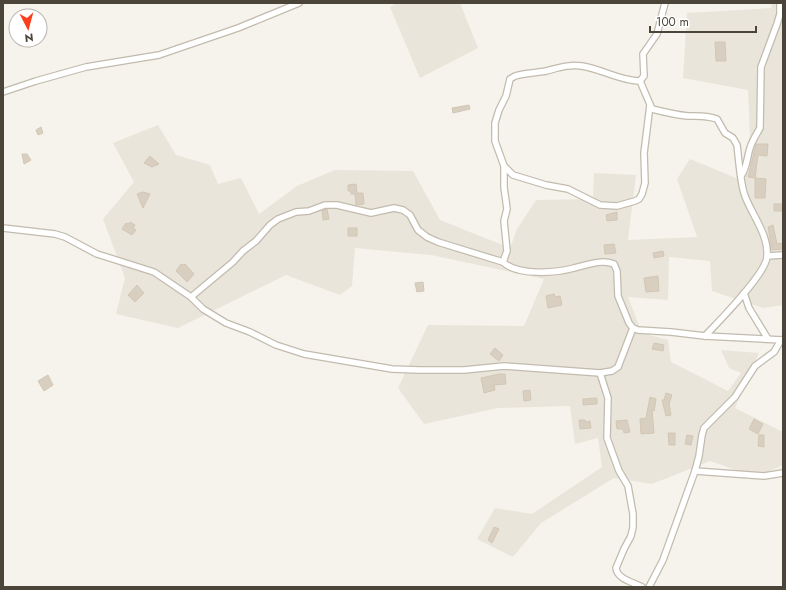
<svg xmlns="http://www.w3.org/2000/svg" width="786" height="590" font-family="Jost,sans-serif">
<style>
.residential{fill:#eae5da}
.building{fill:#d8cfc1;stroke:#d3c7b4}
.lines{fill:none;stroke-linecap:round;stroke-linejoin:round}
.street-casing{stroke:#c2bbae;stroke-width:8}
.street{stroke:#fff;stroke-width:5.5}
</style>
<rect width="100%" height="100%" fill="#f6f3ec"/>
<g class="residential">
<polygon points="397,3 460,3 478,48 420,78 390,7"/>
<polygon points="772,3 783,3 783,305 763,308 712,291 710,261 669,257 668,300 628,297 642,333 668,340 671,362 728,391 741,373 729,368 721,350 759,353 735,408 783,432 783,465 757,477 710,461 652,484 614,478 541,523 513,557 477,539 495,508 532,514 602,467 598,438 575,444 570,406 498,408 424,424 398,388 428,325 524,326 544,279 431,255 355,248 352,286 340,295 286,275 178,328 116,314 125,278 103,219 134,182 113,143 158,125 176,155 210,165 218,184 241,178 259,214 297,186 335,170 413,171 440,220 510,248 517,229 536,200 593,199 594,173 636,175 628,240 697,237 677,179 690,159 741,180 750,136 748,90 683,78 687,13 771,8"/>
</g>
<g class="building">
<polygon points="715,42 725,42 726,61 716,61"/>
<polygon points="469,105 470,109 453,113 452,108"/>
<polygon points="41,127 43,133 38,135 36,130"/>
<polygon points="756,144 768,144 767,156 758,155 755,178 748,177"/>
<polygon points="22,154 27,154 31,160 24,164"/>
<polygon points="150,156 159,164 152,167 144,163"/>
<polygon points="755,178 766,179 765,198 755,198"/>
<polygon points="356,184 357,193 363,193 364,204 356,205 355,194 351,194 351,191 348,191 348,185"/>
<polygon points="143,192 150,194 143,208 137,194"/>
<rect x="774" y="204" width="9" height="7"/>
<polygon points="327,209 329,219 323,220 322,211"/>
<polygon points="617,212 617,220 607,221 606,215"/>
<polygon points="130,222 135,225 133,228 136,230 132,235 122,229 126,223 128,224"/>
<polygon points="773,225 777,244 783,243 783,249 772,250 768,227"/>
<rect x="348" y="228" width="9" height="8"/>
<polygon points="614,244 616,253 605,254 604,245"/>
<polygon points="663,251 664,256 654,258 653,253"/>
<polygon points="181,264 184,265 185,264 194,274 187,282 176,271"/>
<polygon points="658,276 659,291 646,292 644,278"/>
<polygon points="423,282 424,291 417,292 415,283"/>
<polygon points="137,285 144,293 135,302 128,295"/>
<polygon points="554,294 555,297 560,296 562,305 548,308 546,296"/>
<polygon points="654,343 664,345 663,351 652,349"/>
<polygon points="495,348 503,355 499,361 490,354"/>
<polygon points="499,374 505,374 506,384 494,385 495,390 484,393 481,378"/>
<polygon points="48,375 53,385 44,391 38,381"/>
<polygon points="530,390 531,400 524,401 523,391"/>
<polygon points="666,393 672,395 669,404 671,415 666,416 662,400 664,400"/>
<polygon points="650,397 656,399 654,411 652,410 654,433 641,434 640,419 646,418"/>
<polygon points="597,398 597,404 583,405 583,399"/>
<polygon points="754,419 763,424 758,434 749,429"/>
<polygon points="579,420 585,420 586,422 590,421 591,428 580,429"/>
<polygon points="627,420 630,432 624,433 623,429 617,429 616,421"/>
<polygon points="668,433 675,433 675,445 669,445"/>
<polygon points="687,435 693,436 691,445 685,444"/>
<polygon points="759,435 764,435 764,447 758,446"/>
<polygon points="494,527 499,529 492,543 488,540"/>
</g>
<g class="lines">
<g class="street-casing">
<g id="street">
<path d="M665,3L657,34L643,54L644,76L640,81C620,81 602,69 582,66C569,64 558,68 546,71C535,73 525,73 515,76L510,79L506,96L499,110L495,123V141L504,166V187L507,209L504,221L507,251L503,262C517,276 556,273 574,268C587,265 601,259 614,264L617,271L618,296L629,323L633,328L638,330L671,332L705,336L783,340"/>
<path d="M640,81L652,109C664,112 676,115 688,116C699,116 705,115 717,119L725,133L733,138L737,145C739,160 740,183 745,196C752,215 769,235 767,257C765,275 719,321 705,336"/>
<polyline points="3,92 36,81 86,67 159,55 238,28 299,3"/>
<polyline points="504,166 513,175 546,185 568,189 600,205 617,206 635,201 639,199 642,194 645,183 644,153 650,105"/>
<path d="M741,176C747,168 747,157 750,148C752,141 756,135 760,128L761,67L777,24L780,14V3"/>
<polyline points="3,228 55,234 65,237 97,254 154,272 191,297 203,309 226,323 250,332 276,345 304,354 392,369 419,370 464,370 504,366 600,373 612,371 618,367 633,328"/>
<polyline points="767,256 783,255"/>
<polyline points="744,293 749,308 768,339"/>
<polyline points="191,297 233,262 243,251 256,241 270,225 278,219 296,212 309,211 325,205 337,205 371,213 394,208 403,210 410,215 418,230 427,237 438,242 503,262"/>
<path d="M600,373L608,398L607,438L619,471L628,486L633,514V527L631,536L624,549L616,568C617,579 633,582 642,587"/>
<polyline points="695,471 764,476 783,473"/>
<polyline points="649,587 663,560 695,471 699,456 702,435 704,428 735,397 755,366 774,352 781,340"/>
</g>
</g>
<use href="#street" class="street"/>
</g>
<rect width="786" height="590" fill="none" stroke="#4b4439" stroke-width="8"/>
<g transform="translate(28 28) rotate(174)"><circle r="19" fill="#ffffff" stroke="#b7b4b0"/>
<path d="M0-3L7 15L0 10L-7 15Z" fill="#fc3f1d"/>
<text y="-6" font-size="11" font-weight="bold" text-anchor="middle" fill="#4b4439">N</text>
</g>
<path d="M650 26v6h106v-6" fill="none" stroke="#4b4439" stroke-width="2"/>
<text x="656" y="26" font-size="12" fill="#4b4439" stroke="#ffffff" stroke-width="3" paint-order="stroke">100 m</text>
</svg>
